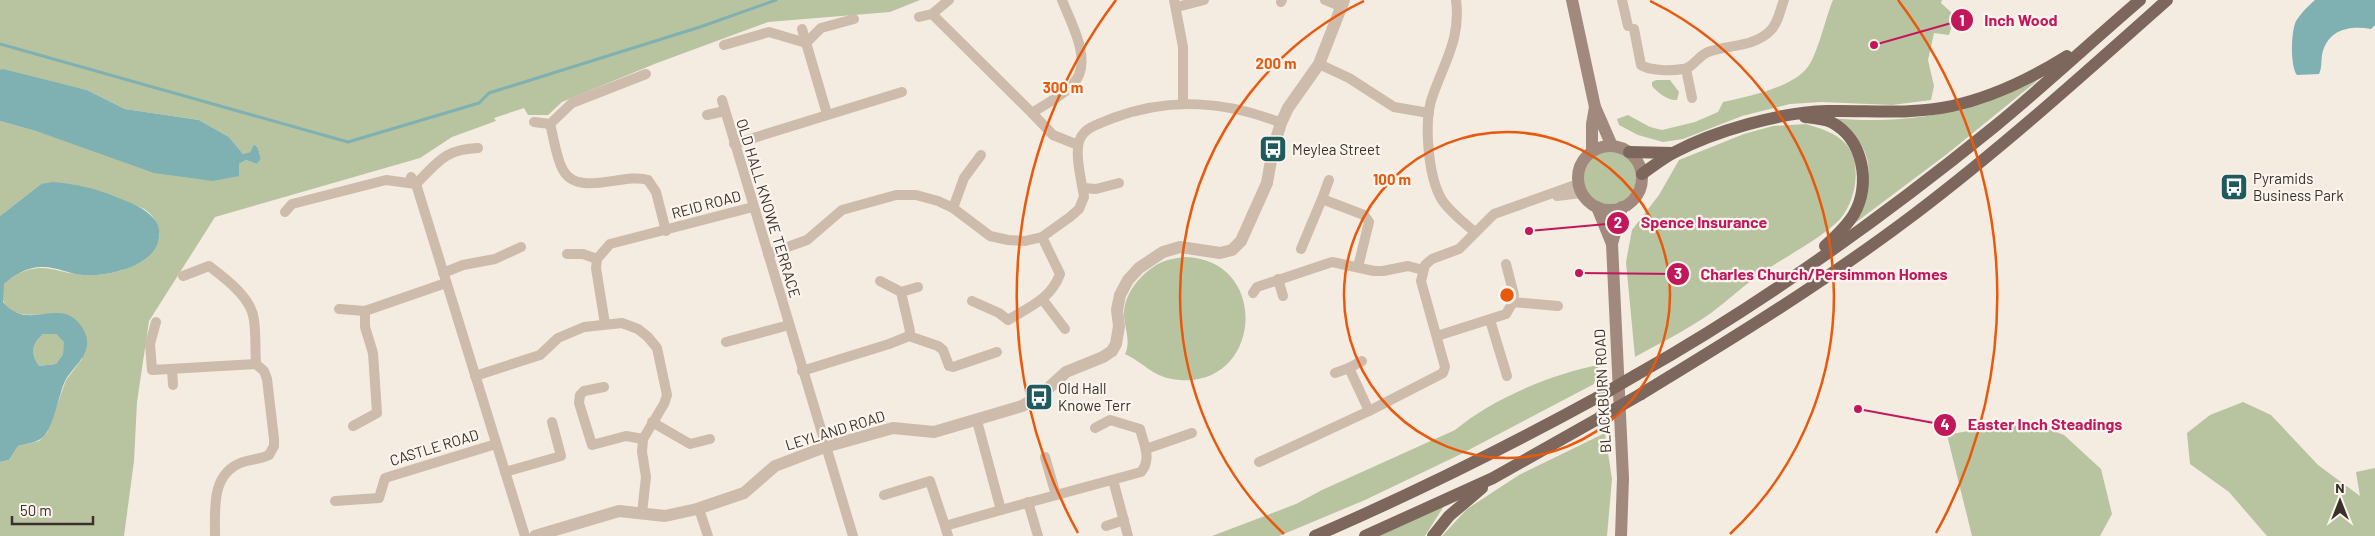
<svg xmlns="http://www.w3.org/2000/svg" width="2375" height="536" font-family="Barlow,sans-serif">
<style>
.green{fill:#b8c4a0}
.water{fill:#7fb0b2;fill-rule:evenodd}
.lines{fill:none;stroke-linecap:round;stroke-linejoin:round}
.stream{stroke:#7fb0b2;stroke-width:3}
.minor{stroke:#cdbbac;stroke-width:10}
.tertiary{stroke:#cdbbac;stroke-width:12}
.secondary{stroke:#a18a7d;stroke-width:12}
.primary{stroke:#7d675c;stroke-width:12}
.primary-bridge{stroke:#7d675c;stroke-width:12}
.ring{fill:none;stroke:#e8590c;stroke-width:2.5}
.labels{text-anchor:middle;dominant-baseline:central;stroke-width:4.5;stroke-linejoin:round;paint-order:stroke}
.poi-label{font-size:15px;fill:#3b302b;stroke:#fbf5ee;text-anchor:start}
.street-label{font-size:15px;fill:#3b302b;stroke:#fbf5ee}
.centre{fill:#e8590c;stroke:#fbf5ee;stroke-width:2.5}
.ring-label{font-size:15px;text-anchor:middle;font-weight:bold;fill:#e8590c;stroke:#fbf5ee;stroke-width:4.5;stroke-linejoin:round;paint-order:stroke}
.leader{fill:none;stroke:#c2185b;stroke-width:2}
.callout-dot{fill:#c2185b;stroke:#fbf5ee;stroke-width:2}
.mark-label{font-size:15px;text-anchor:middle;font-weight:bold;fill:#fff}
.callout-label{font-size:16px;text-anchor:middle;font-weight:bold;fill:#c2185b;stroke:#fbf5ee;stroke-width:4.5;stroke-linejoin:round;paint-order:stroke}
</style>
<rect width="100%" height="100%" fill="#f4ebe1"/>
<g class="green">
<path d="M0,0H920L890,12L768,22L657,63L562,102L548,115H528L524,108L494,118L496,121L452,137L420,158L215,217L149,321L137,402L134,461L124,536H0V462L9,460L18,446L39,441L47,433L66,380L82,359L61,313C41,314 0,323 2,290C3,283 8,279 14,276C44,260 54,273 84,275C97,276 116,273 128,268C143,262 152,256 158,241C163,230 154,215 144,209C138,205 126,204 119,202C93,196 67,190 41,184L0,216V121L39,132L239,164L246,160L257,164L261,159L258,148L254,144L250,152L243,154L229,137L199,120L125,109L87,90L0,70Z"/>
<path d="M1833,0H1942L1941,3L1955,16L1949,35L1934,33L1928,60L1934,86L1931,100L1892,105L1821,102L1790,104L1742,116L1683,139L1663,142L1638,135L1619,125L1617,119L1628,115L1650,127L1662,130L1695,122L1718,112L1723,102C1747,97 1791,88 1807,68C1817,57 1826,16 1833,0Z"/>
<path d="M1656,80H1670L1679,92L1677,100C1668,101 1657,92 1652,86V82Z"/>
<path d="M2038,80L1947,154L1851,226C1864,196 1880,169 1857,139C1850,131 1838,124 1829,118C1906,125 1968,114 2038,80Z"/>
<path d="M1806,124C1821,129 1835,132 1846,144C1864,165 1855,208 1835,224C1812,244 1784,257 1759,275C1742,287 1727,301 1711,313C1687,330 1660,343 1635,357L1626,262L1632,230L1659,195L1679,160L1744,134L1773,126Z"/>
<circle cx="1609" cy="178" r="29"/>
<path d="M1185,257C1273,259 1262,394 1172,379C1151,375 1144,363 1125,354C1131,343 1125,328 1124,316C1123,293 1143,271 1162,262C1169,259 1178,258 1185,257Z"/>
<path d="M43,334H56L65,342L63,354L56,364L39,366C30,353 32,344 43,334Z"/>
<path d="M1599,365L1594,384L1461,454L1365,500L1279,536H1212L1296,504L1322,490L1455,430C1492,399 1551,374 1599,365Z"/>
<polygon points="2243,402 2271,415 2318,465 2360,496 2356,472 2375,468 2375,536 2267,536 2229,492 2190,464 2187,433 2210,415"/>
<polygon points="2025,420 2064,435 2101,469 2112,514 2100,536 1972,536 1947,435"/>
<polygon points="1605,433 1612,479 1607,536 1442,536 1467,509 1519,475"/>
<polygon points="1444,506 1425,536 1379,536"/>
</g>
<g class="water">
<path d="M2315,0H2375V25L2371,29C2349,25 2327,30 2322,55C2321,62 2322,68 2319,74L2297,75C2290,66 2291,31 2296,21C2301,13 2308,6 2315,0Z"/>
<polygon points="3,69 87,90 125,109 199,120 229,137 243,154 250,152 254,144 258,148 261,159 257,164 246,160 239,164 239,176 213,181 154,173 39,132 0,121 0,70"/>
<path d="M53,182C75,184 95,188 116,197C131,203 144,207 155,220C161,228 160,237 157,245C147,268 105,277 83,275C69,274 55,266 41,267C28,267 13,275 4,284L3,302C26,331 56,300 77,321C83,327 88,336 87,345C85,360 72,368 65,381C59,394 54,424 45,435C38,443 28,443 18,446L9,460L0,462V216L41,184ZM43,334H56L64,342L63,354L56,364L39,366C30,353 32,344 43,334Z"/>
</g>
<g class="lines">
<polyline class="stream" points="0,44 348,142 479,103 489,93 700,27 776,0"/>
<g class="minor">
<polyline points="1174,0 1183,47 1183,103"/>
<polyline points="1325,0 1342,7"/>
<path d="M1456,0C1461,38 1445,61 1433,95C1423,120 1428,177 1442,200C1450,212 1464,223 1475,232"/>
<polyline points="1622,0 1628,26"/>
<polyline points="1281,2 1282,0"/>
<polyline points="1177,7 1204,0"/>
<path d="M932,14L1032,113C1045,104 1063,96 1073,84C1094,62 1071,23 1062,0"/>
<polyline points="919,17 932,14 949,0"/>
<polyline points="802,29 827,114"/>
<path d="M1634,29L1641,65C1650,71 1672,71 1683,69C1693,68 1698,56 1708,52C1728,45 1754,47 1770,31C1778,24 1780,10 1784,0"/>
<polyline points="724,45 769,32 806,43 821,28 854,19"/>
<polyline points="1319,64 1349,78 1394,107 1429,113"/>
<polyline points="1686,69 1692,98"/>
<polyline points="722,100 853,536"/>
<polyline points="1032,113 1053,135 1078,145"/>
<polyline points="707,115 725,111"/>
<polyline points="534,122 550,124 572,103 646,74"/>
<path d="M550,124C554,138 556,158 563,170C578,198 624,172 648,180L656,192L666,231"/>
<polyline points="734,144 902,92"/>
<polyline points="411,177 416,184 525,536"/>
<polyline points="1083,188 1096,189 1119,183"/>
<polyline points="1557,196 1581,193"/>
<polyline points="1322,199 1329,180"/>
<polyline points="953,208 964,178 981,155"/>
<path d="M285,212L292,204L386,180L416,184C438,162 445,149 478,148"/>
<polyline points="1301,249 1322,199 1364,215 1369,222 1358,267"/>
<polyline points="567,254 583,254 597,259"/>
<path d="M768,254L807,240L842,210L896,195H916L938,201L953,208L990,236L1008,240L1025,241L1042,237L1070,217L1079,209L1084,197C1082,182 1073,150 1081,137C1087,126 1102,123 1113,118C1169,97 1227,101 1281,123"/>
<polyline points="1506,264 1514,295 1513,302"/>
<polyline points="443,273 463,265 495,259 521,247"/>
<path d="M183,276L209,266C226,279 252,298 254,320C256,334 255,349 256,364L264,371L267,379L274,439V446L269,455C261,459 252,459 243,462C211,473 215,508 215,536"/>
<polyline points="1278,279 1283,296"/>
<polyline points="880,281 901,292 910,331 909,336"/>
<polyline points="901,292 918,287"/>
<polyline points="1253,293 1257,287 1332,262 1374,271 1383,271 1408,266 1423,270"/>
<polyline points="1043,300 1065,329"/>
<path d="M972,301L999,313L1008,320C1029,307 1051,299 1060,274L1042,237"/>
<polyline points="339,309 365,311"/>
<polyline points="1490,320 1507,376"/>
<polyline points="156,322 150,344 152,370 256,364"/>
<polyline points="605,324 596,268 597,259 610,244 753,207"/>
<polyline points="1437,336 1506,314 1513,302 1558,306"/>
<polyline points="726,342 789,325"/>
<polyline points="1349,368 1362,361"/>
<polyline points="172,369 173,385"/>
<polyline points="802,371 889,344 909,336 938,346 943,350 949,366 953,367 997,352"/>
<polyline points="1335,373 1349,368 1369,411"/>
<polyline points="475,376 540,355 558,338 584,327 622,323 638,329 648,337 657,348 667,395 664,404 643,439 642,452 646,477 642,513"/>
<polyline points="604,387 584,391 580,395 579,403 592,445 626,436 643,439"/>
<polyline points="652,422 690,444 710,439"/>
<polyline points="353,426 377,413 373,353 365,327 365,311 446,283"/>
<polyline points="1146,449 1192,433"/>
<polyline points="1045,457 1056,495"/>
<polyline points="1259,462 1369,411 1443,373 1445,367 1421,281 1425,265 1432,259 1459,249 1494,214 1578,184"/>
<polyline points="505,472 561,456 552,422"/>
<polyline points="1113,480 1128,536"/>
<polyline points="884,495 930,481 945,526 1001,510 977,421"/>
<polyline points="335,501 379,498 385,478 496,444"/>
<polyline points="1028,502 1038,536"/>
<polyline points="699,509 708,536"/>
<path d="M1001,510L1141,472C1152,459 1144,445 1140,429L1110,420L1095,428"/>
<polyline points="945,526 948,536"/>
<polyline points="1106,526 1124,520"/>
</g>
<polyline class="tertiary" points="535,536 619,511 665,516 697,509 744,493 775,466 825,447 893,428 934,432 1022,406 1041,395 1066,372 1103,357 1112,351 1116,344 1119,326 1117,310 1120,295 1128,280 1139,268 1163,252 1180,247 1220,253 1232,250 1241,241 1267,183 1273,149 1281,123 1288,108 1319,64 1344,0"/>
<g class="secondary">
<polyline points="1572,0 1595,107 1612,146"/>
<circle cx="1610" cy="178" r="32"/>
<polyline points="1592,151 1592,124 1595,107"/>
<polyline points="1597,207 1612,244"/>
<polyline points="1621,536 1623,478 1612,244 1622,207"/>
</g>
<g class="primary">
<path d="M1805,117C1813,118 1824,119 1831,122C1864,139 1871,185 1854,214C1847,226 1835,237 1825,246"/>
<polyline points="1629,152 1673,153"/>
<path d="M1642,174C1652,167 1662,159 1673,153C1714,131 1781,112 1827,111C1869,110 1910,115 1952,106C1993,97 2032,78 2067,56"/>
<path d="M1636,375C1760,305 1883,217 1994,127C2044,86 2091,42 2140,0"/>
<path d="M1641,394C1735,337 1829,279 1916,213C2004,146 2085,73 2167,0"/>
<path d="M1315,536C1412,494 1507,447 1600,396"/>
<polyline points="1365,536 1493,478 1601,417"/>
<polyline points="1433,536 1449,516 1482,488"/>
</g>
<g class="primary-bridge">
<polyline points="1600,396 1636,375"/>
<polyline points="1601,417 1641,394"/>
</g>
</g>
<g class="ring">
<circle cx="1507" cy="295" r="163"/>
<path d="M1284 534A327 327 0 0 1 1364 1M1650 1A327 327 0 0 1 1730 534"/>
<path d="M1078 533A490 490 0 0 1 1116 0M1898 0A490 490 0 0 1 1936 533"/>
</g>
<defs>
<g id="bus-square" transform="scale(1.4375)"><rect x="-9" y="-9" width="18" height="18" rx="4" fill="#1f5a5e" stroke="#fbf5ee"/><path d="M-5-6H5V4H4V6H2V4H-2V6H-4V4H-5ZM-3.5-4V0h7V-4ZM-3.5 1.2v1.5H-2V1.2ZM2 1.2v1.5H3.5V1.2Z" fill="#fff"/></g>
</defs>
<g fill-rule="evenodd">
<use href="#bus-square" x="1273" y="149"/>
<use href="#bus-square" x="2234" y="187"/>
<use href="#bus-square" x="1039" y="397"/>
</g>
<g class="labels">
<g class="poi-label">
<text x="1292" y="149">Meylea Street</text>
<text x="2253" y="178">Pyramids<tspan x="2253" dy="17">Business Park</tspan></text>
<text x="1058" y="388">Old Hall<tspan x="1058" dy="17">Knowe Terr</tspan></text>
</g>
<g class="street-label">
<text transform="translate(706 204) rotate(-15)">REID ROAD</text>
<text transform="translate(769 208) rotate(73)">OLD HALL KNOWE TERRACE</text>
<text transform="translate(1602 391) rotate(-93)">BLACKBURN ROAD</text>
<text transform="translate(835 430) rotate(-17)">LEYLAND ROAD</text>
<text transform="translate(434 447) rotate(-17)">CASTLE ROAD</text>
</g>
</g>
<circle cx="1507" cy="295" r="8" class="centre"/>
<g class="ring-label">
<text x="1276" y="69">200 m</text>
<text x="1063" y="93">300 m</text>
<text x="1392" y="185">100 m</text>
</g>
<path class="leader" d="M1874 45L1962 20M1529 231L1618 223M1579 273L1678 274M1858 409L1945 425"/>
<g class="callout-dot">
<circle cx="1874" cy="45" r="5"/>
<circle cx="1529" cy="231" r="5"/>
<circle cx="1579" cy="273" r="5"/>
<circle cx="1858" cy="409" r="5"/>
<circle cx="1962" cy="20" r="12"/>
<circle cx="1618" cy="223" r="12"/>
<circle cx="1678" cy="274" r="12"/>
<circle cx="1945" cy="425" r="12"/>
</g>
<g class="mark-label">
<text x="1962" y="26">1</text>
<text x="1618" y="228">2</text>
<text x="1678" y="279">3</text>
<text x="1945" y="430">4</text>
</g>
<g class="callout-label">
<text x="2021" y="26">Inch Wood</text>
<text x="1704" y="228">Spence Insurance</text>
<text x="1824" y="280">Charles Church/Persimmon Homes</text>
<text x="2045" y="430">Easter Inch Steadings</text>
</g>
<g transform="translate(2340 501)" stroke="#fbf5ee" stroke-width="4" paint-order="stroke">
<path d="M0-4L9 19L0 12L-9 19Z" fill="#3b302b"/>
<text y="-8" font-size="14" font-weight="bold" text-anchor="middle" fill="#3b302b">N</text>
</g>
<path d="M12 516v8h81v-8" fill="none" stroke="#3b302b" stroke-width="2.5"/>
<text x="20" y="516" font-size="15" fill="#3b302b" stroke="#fbf5ee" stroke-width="4" paint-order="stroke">50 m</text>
</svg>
